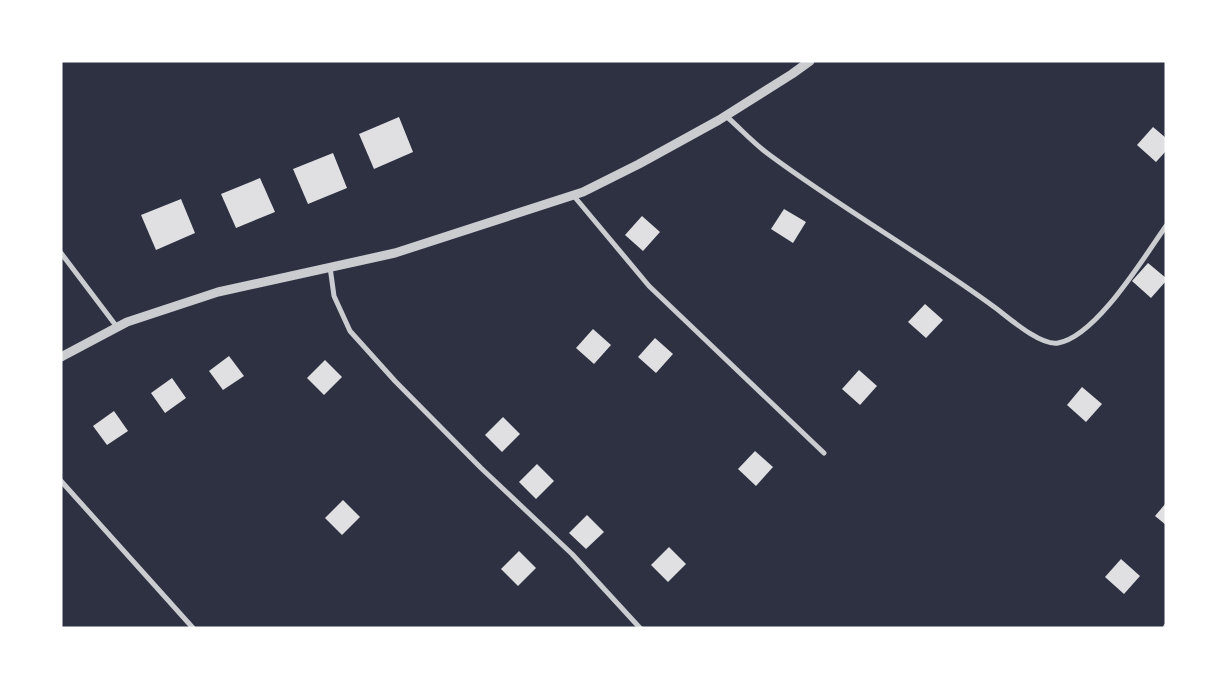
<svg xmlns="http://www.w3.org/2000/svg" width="1227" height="689" font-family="Barlow,sans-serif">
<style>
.building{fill:#e0e0e3}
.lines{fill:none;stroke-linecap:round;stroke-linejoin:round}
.minor{stroke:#caccd0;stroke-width:5}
.tertiary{stroke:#caccd0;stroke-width:9}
</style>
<rect width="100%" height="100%" fill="#2d3142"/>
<g class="building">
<polygon points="399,117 413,152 374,169 359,134"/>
<polygon points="1153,127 1166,138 1166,151 1156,162 1137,145"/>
<polygon points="333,153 347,188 308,204 293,169"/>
<polygon points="260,178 275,212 236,228 221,194"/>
<polygon points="181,199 195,233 156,250 141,215"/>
<polygon points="784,209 806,222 793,243 771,229"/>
<polygon points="642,216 660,232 643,251 625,235"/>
<polygon points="1148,263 1166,278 1166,281 1151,298 1132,281"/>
<polygon points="925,304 943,320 926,338 908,322"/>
<polygon points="593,329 611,345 594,364 576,348"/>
<polygon points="655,338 673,354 656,373 638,357"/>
<polygon points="229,356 244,376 223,390 209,371"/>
<polygon points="325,360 342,377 324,395 307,378"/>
<polygon points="859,370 877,386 860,405 842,389"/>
<polygon points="172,378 186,398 165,413 151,393"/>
<polygon points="1082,387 1102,404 1086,422 1067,405"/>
<polygon points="114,411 128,431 107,445 93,426"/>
<polygon points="503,417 520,434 502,452 485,435"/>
<polygon points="755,451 773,467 756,486 738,469"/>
<polygon points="537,464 554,481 536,499 519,482"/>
<polygon points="343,500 360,517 342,535 325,518"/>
<polygon points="1166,503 1166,525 1155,516"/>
<polygon points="587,515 604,532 586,549 569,533"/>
<polygon points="669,547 686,564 668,582 651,565"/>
<polygon points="519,551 536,568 518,586 501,569"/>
<polygon points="1121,559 1140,576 1124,594 1105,577"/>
</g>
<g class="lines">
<g class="minor">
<path d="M726,116C741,129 755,145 771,156C844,210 924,255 997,309C1010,319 1041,346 1058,343C1096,337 1144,257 1166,226"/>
<polyline points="573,195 649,286 824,453"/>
<polyline points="61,253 117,327"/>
<polyline points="330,267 334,296 350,331 395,381 481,468 572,554 640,628"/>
<polyline points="61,481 193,628"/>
<polyline points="1165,628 1166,626"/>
</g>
<polyline class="tertiary" points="61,357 127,322 218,292 395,253 583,192 639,164 719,120 792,74 810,61"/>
</g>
<rect width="1227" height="689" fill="none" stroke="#ffffff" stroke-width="125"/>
</svg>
